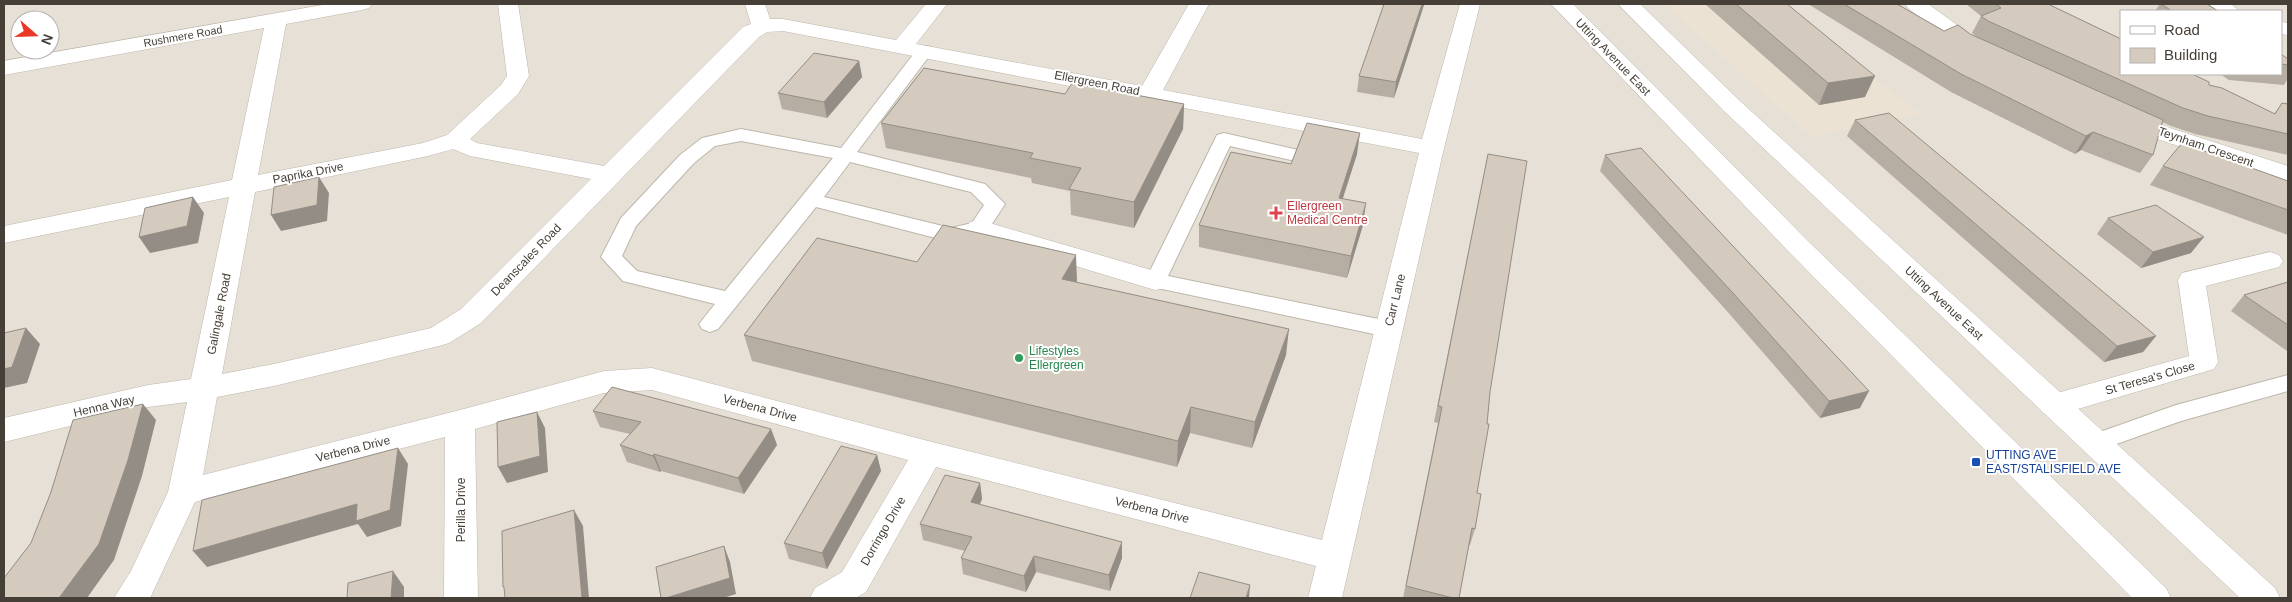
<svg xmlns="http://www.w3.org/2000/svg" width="2292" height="602" font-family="Helvetica,sans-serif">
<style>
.residential{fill:#e6e0d6;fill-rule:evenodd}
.education{fill:#ebe2d3}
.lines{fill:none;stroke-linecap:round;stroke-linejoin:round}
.service-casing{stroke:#beb6ab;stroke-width:2}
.pedestrian-casing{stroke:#beb6ab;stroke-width:1}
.minor-casing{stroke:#beb6ab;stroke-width:1}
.tertiary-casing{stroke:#beb6ab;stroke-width:1}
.service{fill:#fff;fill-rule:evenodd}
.pedestrian{fill:#fff;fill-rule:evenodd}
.minor{fill:#fff;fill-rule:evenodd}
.tertiary{fill:#fff;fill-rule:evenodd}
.wall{fill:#b6aea3}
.shaded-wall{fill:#948d85}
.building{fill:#d4cabe;stroke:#948d85}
.health-dot{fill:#e0444e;stroke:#fff;stroke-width:2}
.leisure-dot{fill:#2e9e5b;stroke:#fff;stroke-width:2}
.transit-dot{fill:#1a4fb4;stroke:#fff;stroke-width:2}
.labels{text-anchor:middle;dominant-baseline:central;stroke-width:4;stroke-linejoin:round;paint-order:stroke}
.far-street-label{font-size:11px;fill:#463f37;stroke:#fff}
.street-label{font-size:12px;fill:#463f37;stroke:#fff}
.health-label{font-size:12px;fill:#be3a42;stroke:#fff;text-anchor:start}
.leisure-label{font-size:12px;fill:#27864d;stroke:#fff;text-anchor:start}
.transit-label{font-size:12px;fill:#164399;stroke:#fff;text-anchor:start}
</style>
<rect width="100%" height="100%" fill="#f3efe8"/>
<path class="residential" d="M4,4H2288V598H4ZM2121,11H2281V74H2121ZM20,20H50V50H20Z"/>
<polygon class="education" points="1664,4 1782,4 1807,27 1921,114 1812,137"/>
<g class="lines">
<g class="service-casing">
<g id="service">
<path d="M925,46L931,47L933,51L857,152L985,184L1005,204L986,233L951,242L816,207L718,329L710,332L702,329L699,324L715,304L623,281L601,257L621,218L680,155L702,138L741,129L841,148L919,47ZM741,141L833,158L725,291L637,271L622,256L636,226L694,163L715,146ZM850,162L971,192L984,205L972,223L951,228L824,197Z"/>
<polygon points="1224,133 1298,150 1300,154 1298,158 1291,160 1230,146 1168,276 1388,321 1396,324 1399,329 1396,334 1388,337 1148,286 1145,281 1215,139 1217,135"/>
<polygon points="2288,375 2288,391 2181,421 2094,452 2086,449 2082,443 2086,437 2176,405"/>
</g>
</g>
<g class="pedestrian-casing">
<polygon id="pedestrian" points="979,220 1165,274 1169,281 1165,288 1155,290 970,234 966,228 970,222"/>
</g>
<g class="minor-casing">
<g id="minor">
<path d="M328,4H372L369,8L362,10L286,24L258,175L423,143L447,135L501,85L507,76L498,4H518L529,76L518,94L470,139L477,143L604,166L743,27L751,24L745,4H765L770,19H783L896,40L926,4H947L916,44L1142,86L1189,4H1209L1163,90L1422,139L1460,4H1480L1444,148L1342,598H1308L1316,566L936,467L866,592L856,598H810L815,588L842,572L908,460L652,390L604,393L475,429L478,598H444L445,437L195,502L150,598H114L131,571L168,492L187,402L148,407L4,442V418L148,385L191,379L229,197L4,243V226L232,180L264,28L4,75V61ZM783,31L1419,153L1322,540L928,441L652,368L604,371L460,410L203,475L217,397L274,386L439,346L449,343L481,323L759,37L767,32ZM453,149L470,156L591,179L461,309L431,328L274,364L222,374L255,192L428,156Z"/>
<path d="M1905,4H1928L1978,40L1987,44L1990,49L1987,54C1963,59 1926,22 1908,8Z"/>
<polygon points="2207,4 2231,4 2239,11 2214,11"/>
<polygon points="2281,22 2288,23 2288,35 2281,34"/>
<polygon points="2125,109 2170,128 2288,166 2288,182 2154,138 2117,121 2113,116 2117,111"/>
<polygon points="2270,252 2279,255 2283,261 2279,267 2206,286 2218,362 2214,369 2054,416 2043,413 2039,405 2043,397 2189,356 2178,280 2182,273"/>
</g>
</g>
<g class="tertiary-casing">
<g id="tertiary">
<polygon points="1551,4 1573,4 1809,242 2166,588 2171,598 2132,598 1791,254"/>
<polygon points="1618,4 1640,4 1740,101 2275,588 2280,598 2240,598 1724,111"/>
</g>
</g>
<use href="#service" class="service"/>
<use href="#pedestrian" class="pedestrian"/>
<use href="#minor" class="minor"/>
<use href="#tertiary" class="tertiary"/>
</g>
<g class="wall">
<polygon points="1424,4 1394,98 1357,92 1359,76"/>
<polygon points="1705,4 1787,4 1865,97 1819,105"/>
<polygon points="1808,4 1897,4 1944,31 1977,37 1972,33 1981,16 1966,4 2048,4 2209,85 2274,114 2282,103 2288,104 2288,155 2195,134 2171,126 2162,122 2153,155 2140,173 2081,150 2075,154 1951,92"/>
<polygon points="2160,4 2207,4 2218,11 2155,11"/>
<polygon points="2281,54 2288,59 2288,78 2284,85 2229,80 2220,74 2281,74"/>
<polygon points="859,61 862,77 827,118 782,109 778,93"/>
<polygon points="1065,94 1184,104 1183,129 1134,228 1071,215 1070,191 1032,183 1031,178 886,148 881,123"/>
<polygon points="1855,120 2156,336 2143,352 2104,362 1847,136"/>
<polygon points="1357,154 1343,198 1363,225 1347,278 1199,247 1199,225 1291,164"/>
<polygon points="1488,154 1490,392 1477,493 1475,529 1470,545 1469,545 1459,598 1403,598 1438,423 1434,422"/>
<polygon points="1605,155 1860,408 1820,418 1726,310 1600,171"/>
<polygon points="2163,166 2288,181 2288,235 2150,185"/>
<polygon points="2108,218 2191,253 2141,268 2097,234"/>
<polygon points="917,262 1077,281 1076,282 1286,355 1252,448 1190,433 1177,467 752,361 744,335"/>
<polygon points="2288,282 2288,350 2287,351 2231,311 2244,295"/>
<polygon points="593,411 771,429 777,445 744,494 661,471 660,472 627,462 620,445 630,434 600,427"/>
<polygon points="877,455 881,471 827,569 789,559 784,543"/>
<polygon points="980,483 982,499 980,505 1122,542 1122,558 1110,591 1036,572 1026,592 963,574 961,558 965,551 923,540 920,524"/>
</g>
<g class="shaded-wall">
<polygon points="1422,4 1424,4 1424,5 1394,98 1396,82"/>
<polygon points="859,61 862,77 827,118 824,102"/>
<polygon points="1875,76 1865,97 1819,105 1828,83"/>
<polygon points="1184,104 1183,129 1134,228 1134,202"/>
<polygon points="2093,132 2081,150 2075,154 2086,136"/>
<polygon points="1360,133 1357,154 1336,219 1339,198"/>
<polygon points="319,177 329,193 327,221 281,231 271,215"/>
<polygon points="193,197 204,213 198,243 150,253 139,237"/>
<polygon points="1366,203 1363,225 1347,278 1351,256"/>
<polygon points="2204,237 2191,253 2141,268 2153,252"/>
<polygon points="1076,255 1077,281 1064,305 1062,279"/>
<polygon points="26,328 40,344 27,383 4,388 4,369"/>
<polygon points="1289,329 1286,355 1252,448 1255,422"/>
<polygon points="2156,336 2143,352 2104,362 2117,346"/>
<polygon points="1869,391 1860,408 1820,418 1829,401"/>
<polygon points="143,404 156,420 142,476 114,560 87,598 59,598"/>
<polygon points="1191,407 1190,433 1177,467 1178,441"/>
<polygon points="537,412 545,428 548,472 507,483 498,467"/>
<polygon points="771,429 777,445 744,494 738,478"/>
<polygon points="398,448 408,464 401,526 367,537 358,524 207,567 193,551 357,504"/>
<polygon points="654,454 661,471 660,472 653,456"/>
<polygon points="877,455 881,471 827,569 822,553"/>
<polygon points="980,483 982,499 973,518 971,502"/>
<polygon points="574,510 583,526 589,598 582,598"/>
<polygon points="1122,542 1122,558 1110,591 1109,575"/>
<polygon points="724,546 730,562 736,594 723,598 666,598"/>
<polygon points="1034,556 1036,572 1026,592 1024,576"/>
<polygon points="393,571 404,587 404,598 391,598"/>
<polygon points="1250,585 1249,598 1246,598"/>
</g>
<g class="building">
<polygon points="1384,4 1422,4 1396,82 1359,76"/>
<polygon points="1736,4 1787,4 1875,76 1828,83"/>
<polygon points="1844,4 1897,4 1944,31 1958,25 1970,34 2163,120 2153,155 2093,132 2086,136 1961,74"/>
<polygon points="1996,4 2048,4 2121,39 2121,74 2192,74 2209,82 2209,85 2222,88 2275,114 2282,103 2288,104 2288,134 2208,116 2183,108 1988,21 1981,16 2001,8"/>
<polygon points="2161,4 2207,4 2218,11 2172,11"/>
<polygon points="814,53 859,61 824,102 778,93"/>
<polygon points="2281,54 2288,59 2288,65 2281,64"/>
<polygon points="924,68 1065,94 1072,83 1184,104 1134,202 1069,189 1081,168 1030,158 1033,153 881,123"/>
<polygon points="1889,113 2156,336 2117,346 1855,120"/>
<polygon points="1307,123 1360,133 1339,198 1366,203 1351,256 1199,225 1231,152 1291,164"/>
<polygon points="2182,143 2288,181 2288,210 2163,166"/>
<polygon points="1641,148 1869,391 1829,401 1733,293 1605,155"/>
<polygon points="1488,154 1527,161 1490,392 1487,424 1489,424 1477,493 1481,494 1475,529 1472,528 1459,598 1453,598 1406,586 1442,407 1438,406"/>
<polygon points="319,177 317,205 271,215 274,187"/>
<polygon points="193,197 187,226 139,237 145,208"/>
<polygon points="2156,205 2204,237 2153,252 2108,218"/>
<polygon points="943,225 1076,255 1062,279 1289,329 1255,422 1191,407 1178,441 744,335 817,238 917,262"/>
<polygon points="2288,282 2288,325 2244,295"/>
<polygon points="26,328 12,367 4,369 4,333"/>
<polygon points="612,387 771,429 738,478 654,454 653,456 620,445 641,422 593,411"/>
<polygon points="143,404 128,460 99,544 59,598 4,598 4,578 31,543 51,492 73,420"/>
<polygon points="537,412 540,456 498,467 497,422"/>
<polygon points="841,446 877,455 822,553 784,543"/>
<polygon points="398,448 390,510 356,521 357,504 193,551 202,500"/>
<polygon points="945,475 980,483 971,502 1122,542 1109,575 1034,556 1024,576 961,558 972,537 920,524"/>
<polygon points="574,510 582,598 505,598 504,587 503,587 502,531"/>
<polygon points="724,546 730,578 666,598 661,598 656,567"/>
<polygon points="393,571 391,598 347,598 348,583"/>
<polygon points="1199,572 1250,585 1246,598 1190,598"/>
</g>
<path class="health-dot" d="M1273.5 205.5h5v5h5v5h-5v5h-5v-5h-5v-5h5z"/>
<circle class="leisure-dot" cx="1019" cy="358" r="5"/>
<rect class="transit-dot" x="1971" y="457" width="10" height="10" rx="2.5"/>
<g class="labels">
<g class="far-street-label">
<text transform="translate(183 36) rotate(-10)">Rushmere Road</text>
</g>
<g class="street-label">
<text transform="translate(1613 57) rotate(46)">Utting Avenue East</text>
<text transform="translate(1097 83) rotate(11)">Ellergreen Road</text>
<text transform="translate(2206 147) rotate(19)">Teynham Crescent</text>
<text transform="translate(308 173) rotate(-11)">Paprika Drive</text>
<text transform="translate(526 260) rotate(-46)">Deanscales Road</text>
<text transform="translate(1395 300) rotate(-76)">Carr Lane</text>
<text transform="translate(1944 303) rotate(43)">Utting Avenue East</text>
<text transform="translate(219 314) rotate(-79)">Galingale Road</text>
<text transform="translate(2150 378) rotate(-16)">St Teresa's Close</text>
<text transform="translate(104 406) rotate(-13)">Henna Way</text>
<text transform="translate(760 408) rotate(15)">Verbena Drive</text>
<text transform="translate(353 449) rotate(-14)">Verbena Drive</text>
<text transform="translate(461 510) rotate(-90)">Perilla Drive</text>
<text transform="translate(1152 510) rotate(14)">Verbena Drive</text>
<text transform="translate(883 531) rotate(-60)">Dorringo Drive</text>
</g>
<g class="health-label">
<text x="1287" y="206">Ellergreen<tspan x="1287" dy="14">Medical Centre</tspan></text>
</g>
<g class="leisure-label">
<text x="1029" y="351">Lifestyles<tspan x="1029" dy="14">Ellergreen</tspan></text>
</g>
<g class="transit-label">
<text x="1986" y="455">UTTING AVE<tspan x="1986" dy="14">EAST/STALISFIELD AVE</tspan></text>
</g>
</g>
<rect width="2292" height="602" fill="none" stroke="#463f37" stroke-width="10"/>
<rect x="2120" y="10" width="162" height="65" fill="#ffffff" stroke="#b5b2af"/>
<rect x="2130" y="26" width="25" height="8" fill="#ffffff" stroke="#b5b2af"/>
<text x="2164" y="35" font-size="15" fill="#463f37">Road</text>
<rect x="2130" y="48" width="25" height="15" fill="#d4cabe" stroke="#b5b2af"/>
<text x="2164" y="60" font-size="15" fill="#463f37">Building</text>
<g transform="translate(35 35) rotate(110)"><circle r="24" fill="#ffffff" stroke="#b5b2af"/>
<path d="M0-4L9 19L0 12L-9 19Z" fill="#eb3727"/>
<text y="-8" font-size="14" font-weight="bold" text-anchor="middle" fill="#463f37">N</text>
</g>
</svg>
